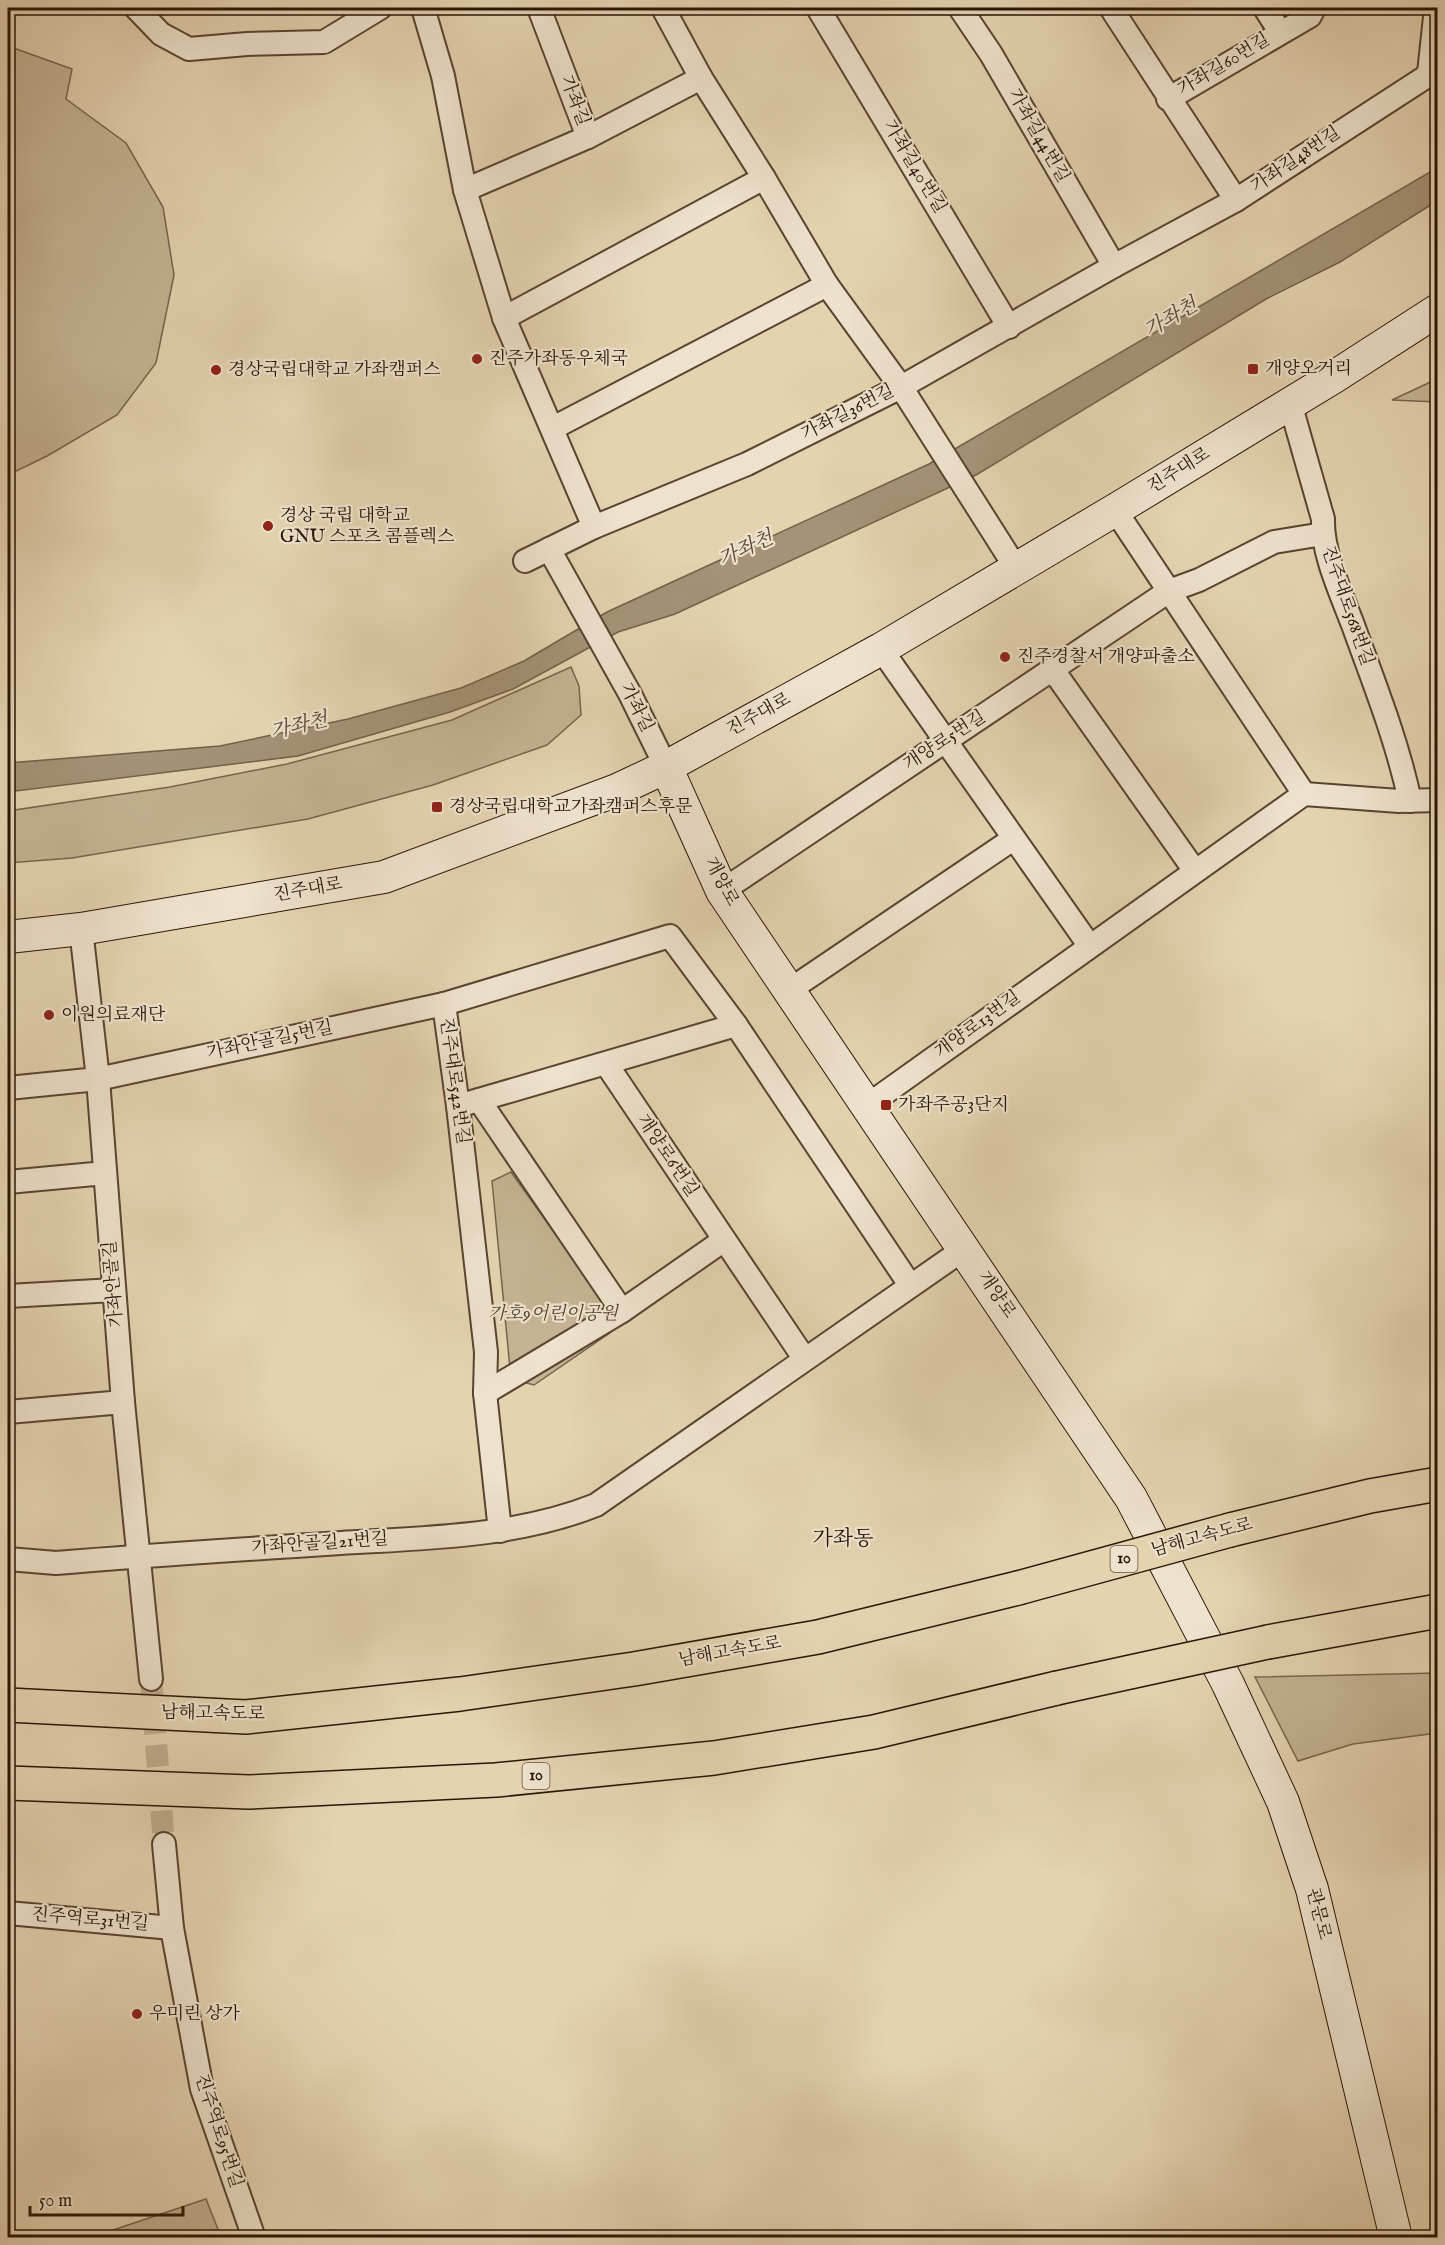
<svg xmlns="http://www.w3.org/2000/svg" width="1445" height="2245" font-family="'IM FELL English','Noto Serif KR',serif">
<style>
.green{fill:#c5b393;stroke:#78644d;stroke-width:1.5}
.water{fill:#a59277;stroke:#74604a;stroke-width:1.5}
.lines{fill:none;stroke-linecap:round;stroke-linejoin:round}
.street-tunnel{stroke:#c0ad8e;stroke-width:22;stroke-dasharray:22 11;stroke-linecap:butt}
.street-casing{stroke:#594431;stroke-width:26}
.secondary-casing{stroke:#2a1507;stroke-width:34}
.highway-casing{stroke:#2a1507;stroke-width:36}
.street{stroke:#eee2cc;stroke-width:22}
.secondary{stroke:#eee2cc;stroke-width:32}
.highway{stroke:#e5d3b0;stroke-width:33}
.highway-bridge-casing{stroke:#2a1507;stroke-width:36;stroke-linecap:butt}
.highway-bridge{stroke:#e5d3b0;stroke-width:33}
.poi-dot{fill:#8f2418;stroke:#eee2cc;stroke-width:2}
.labels{text-anchor:middle;dominant-baseline:central;stroke-width:4.5;stroke-linejoin:round;paint-order:stroke}
.shield{fill:#eee2cc;stroke:#655242;stroke-width:1.5}
.shield-label{font-size:16px;font-weight:bold;fill:#2a1507}
.street-label{font-size:18px;fill:#2a1507;stroke:#eee2cc}
.poi-label{font-size:18px;fill:#2a1507;stroke:#eee2cc;text-anchor:start}
.park-label{font-size:18px;font-style:italic;fill:#584431;stroke:#eee2cc}
.water-label{font-size:20px;font-style:italic;fill:#5b4734;stroke:#eee2cc}
.quarter-label{font-size:21px;fill:#2a1507;stroke:#eee2cc}
</style>
<rect width="100%" height="100%" fill="#e5d3b0"/>
<filter id="stains"><feTurbulence type="fractalNoise" baseFrequency=".00333" numOctaves="4"/><feColorMatrix values="0 0 0 0 .2 0 0 0 0 .09 0 0 0 0 .02 0 0 0 .5 -.17"/></filter>
<radialGradient id="worn" r=".72"><stop offset=".6" stop-color="#630" stop-opacity="0"/><stop offset="1" stop-color="#630" stop-opacity=".3"/></radialGradient>
<g class="green">
<polygon points="8,46 72,69 66,99 126,143 163,207 174,275 156,363 117,415 47,456 8,475"/>
<polygon points="1437,379 1437,402 1392,400"/>
<polygon points="571,667 579,686 581,715 547,745 433,785 308,819 72,858 8,863 8,811 170,787 287,764 452,720"/>
<polygon points="511,1172 611,1312 611,1332 534,1385 511,1379 492,1181"/>
<polygon points="1437,1673 1437,1733 1353,1744 1298,1761 1255,1677"/>
<polygon points="206,2199 221,2237 92,2237"/>
</g>
<polygon class="water" points="1437,168 1437,201 1340,262 1266,299 976,475 675,614 618,632 513,689 450,712 298,756 8,792 8,763 220,746 348,719 461,688 524,661 607,612 929,464"/>
<g class="lines">
<polyline class="street-tunnel" points="151,1679 164,1844"/>
<g class="street-casing">
<g id="street">
<polyline points="136,8 161,34 189,49 247,44 324,42 380,8"/>
<polyline points="423,8 443,76 465,190 504,318 594,527"/>
<polyline points="663,8 701,78 764,178 827,285 901,387 1016,568"/>
<polyline points="818,8 1009,327"/>
<polyline points="960,8 991,54 1114,266"/>
<polyline points="1111,8 1236,200"/>
<polyline points="1265,8 1280,32"/>
<polyline points="1429,73 1436,8"/>
<polyline points="1168,99 1310,16 1314,8"/>
<polyline points="588,137 701,78"/>
<polyline points="465,190 588,137 539,8"/>
<polyline points="504,318 764,178"/>
<path d="M1290,403L1323,519C1322,553 1341,593 1353,625C1374,683 1397,740 1410,801"/>
<polyline points="553,428 827,285"/>
<polyline points="1115,510 1304,794"/>
<polyline points="549,549 630,694 666,767"/>
<polyline points="525,561 594,527 747,464 901,387 1114,266 1236,200 1438,69"/>
<polyline points="881,649 1089,945"/>
<polyline points="1053,670 1195,871"/>
<polyline points="1304,794 1399,801 1438,800"/>
<polyline points="722,891 1169,591 1199,580 1274,542 1323,534"/>
<polyline points="81,929 98,1079 123,1402 151,1679"/>
<polyline points="788,991 1013,839"/>
<polyline points="444,1004 458,1106 486,1352 485,1393 500,1531"/>
<polyline points="607,1065 804,1358"/>
<polyline points="8,1088 98,1079 444,1004 670,936 736,1025 910,1285"/>
<polyline points="479,1100 622,1311"/>
<polyline points="868,1105 1304,794"/>
<polyline points="458,1106 736,1025"/>
<polyline points="8,1182 105,1173"/>
<polyline points="8,1296 114,1290"/>
<polyline points="485,1393 622,1311 724,1240"/>
<polyline points="8,1412 123,1402"/>
<path d="M8,1559L56,1563C151,1555 246,1549 341,1543C426,1538 516,1537 596,1505L964,1249"/>
<polyline points="164,1844 172,1928 202,2089 254,2238"/>
<polyline points="8,1913 172,1928"/>
</g>
</g>
<g class="secondary-casing">
<g id="secondary">
<polyline points="666,767 722,891 1131,1498 1228,1684 1283,1802 1312,1889 1396,2238"/>
<polyline points="8,937 81,929 384,877 617,790 666,767 881,649 1115,510 1334,377 1438,310"/>
</g>
</g>
<g class="highway-casing">
<g id="highway">
<polyline points="1230,1530 1370,1496 1438,1484"/>
<polyline points="1268,1642 1438,1611"/>
<polyline points="8,1705 246,1717 460,1694 634,1669 818,1637 1018,1588"/>
<polyline points="8,1783 249,1792 496,1780 714,1758 874,1732 1057,1688"/>
</g>
</g>
<use href="#street" class="street"/>
<use href="#secondary" class="secondary"/>
<use href="#highway" class="highway"/>
<g class="highway-bridge-casing">
<g id="highway-bridge">
<polyline points="1018,1588 1230,1530"/>
<polyline points="1057,1688 1268,1642"/>
</g>
</g>
<use href="#highway-bridge" class="highway-bridge"/>
</g>
<g class="poi-dot">
<circle cx="477" cy="359" r="6"/>
<rect x="1247" y="363" width="12" height="12" rx="3"/>
<circle cx="216" cy="370" r="6"/>
<circle cx="268" cy="526" r="6"/>
<circle cx="1005" cy="657" r="6"/>
<rect x="431" y="801" width="12" height="12" rx="3"/>
<circle cx="49" cy="1015" r="6"/>
<rect x="880" y="1099" width="12" height="12" rx="3"/>
<circle cx="137" cy="2014" r="6"/>
</g>
<g class="labels">
<g class="shield">
<rect x="1110.5" y="1546" width="27" height="26" rx="4.5"/>
<rect x="522.5" y="1763" width="27" height="26" rx="4.5"/>
</g>
<g class="shield-label">
<text x="1124" y="1559">10</text>
<text x="536" y="1776">10</text>
</g>
<g class="street-label">
<text transform="translate(1224 65) rotate(-31)">가좌길60번길</text>
<text transform="translate(574 101) rotate(69)">가좌길</text>
<text transform="translate(1038 136) rotate(60)">가좌길44번길</text>
<text transform="translate(1296 160) rotate(-34)">가좌길48번길</text>
<text transform="translate(914 167) rotate(59)">가좌길40번길</text>
<text transform="translate(848 413) rotate(-27)">가좌길36번길</text>
<text transform="translate(1179 471) rotate(-32)">진주대로</text>
<text transform="translate(1347 606) rotate(71)">진주대로568번길</text>
<text transform="translate(636 708) rotate(63)">가좌길</text>
<text transform="translate(759 715) rotate(-29)">진주대로</text>
<text transform="translate(945 741) rotate(-33)">개양로5번길</text>
<text transform="translate(721 882) rotate(62)">개양로</text>
<text transform="translate(308 890) rotate(-10)">진주대로</text>
<text transform="translate(978 1025) rotate(-36)">개양로13번길</text>
<text transform="translate(270 1041) rotate(-12)">가좌안골길5번길</text>
<text transform="translate(454 1081) rotate(82)">진주대로542번길</text>
<text transform="translate(667 1156) rotate(56)">개양로6번길</text>
<text transform="translate(114 1284) rotate(-95)">가좌안골길</text>
<text transform="translate(996 1295) rotate(56)">개양로</text>
<text transform="translate(1202 1538) rotate(-15)">남해고속도로</text>
<text transform="translate(320 1544) rotate(-4)">가좌안골길21번길</text>
<text transform="translate(730 1652) rotate(-10)">남해고속도로</text>
<text transform="translate(213 1714) rotate(1)">남해고속도로</text>
<text transform="translate(1318 1914) rotate(76)">관문로</text>
<text transform="translate(90 1920) rotate(5)">진주역로31번길</text>
<text transform="translate(218 2131) rotate(72)">진주역로95번길</text>
</g>
<g class="poi-label">
<text x="489" y="359">진주가좌동우체국</text>
<text x="1265" y="369">개양오거리</text>
<text x="228" y="370">경상국립대학교 가좌캠퍼스</text>
<text x="280" y="516">경상 국립 대학교<tspan x="280" dy="21">GNU 스포츠 콤플렉스</tspan></text>
<text x="1017" y="657">진주경찰서 개양파출소</text>
<text x="449" y="807">경상국립대학교가좌캠퍼스후문</text>
<text x="61" y="1015">이원의료재단</text>
<text x="898" y="1105">가좌주공3단지</text>
<text x="149" y="2014">우미린 상가</text>
</g>
<g class="park-label">
<text x="553" y="1314">가호9어린이공원</text>
</g>
<g class="water-label">
<text transform="translate(1171 318) rotate(-30)">가좌천</text>
<text transform="translate(746 549) rotate(-25)">가좌천</text>
<text transform="translate(299 726) rotate(-13)">가좌천</text>
</g>
<g class="quarter-label">
<text x="843" y="1539">가좌동</text>
</g>
</g>
<rect width="1445" height="2245" fill="none" stroke="#e5d3b0" stroke-width="30"/>
<rect x="9" y="9" width="1427" height="2227" fill="none" stroke="#2a1507" stroke-width="3"/>
<rect x="15" y="15" width="1415" height="2215" fill="none" stroke="#2a1507" stroke-width="1.5"/>
<path d="M30 2206v9h153v-9" fill="none" stroke="#2a1507" stroke-width="3"/>
<text x="39" y="2206" font-size="18" fill="#2a1507" stroke="#eee2cc" stroke-width="4.5" paint-order="stroke">50 m</text>
<rect width="100%" height="100%" filter="url(#stains)"/>
<rect width="100%" height="100%" fill="url(#worn)"/>
</svg>
